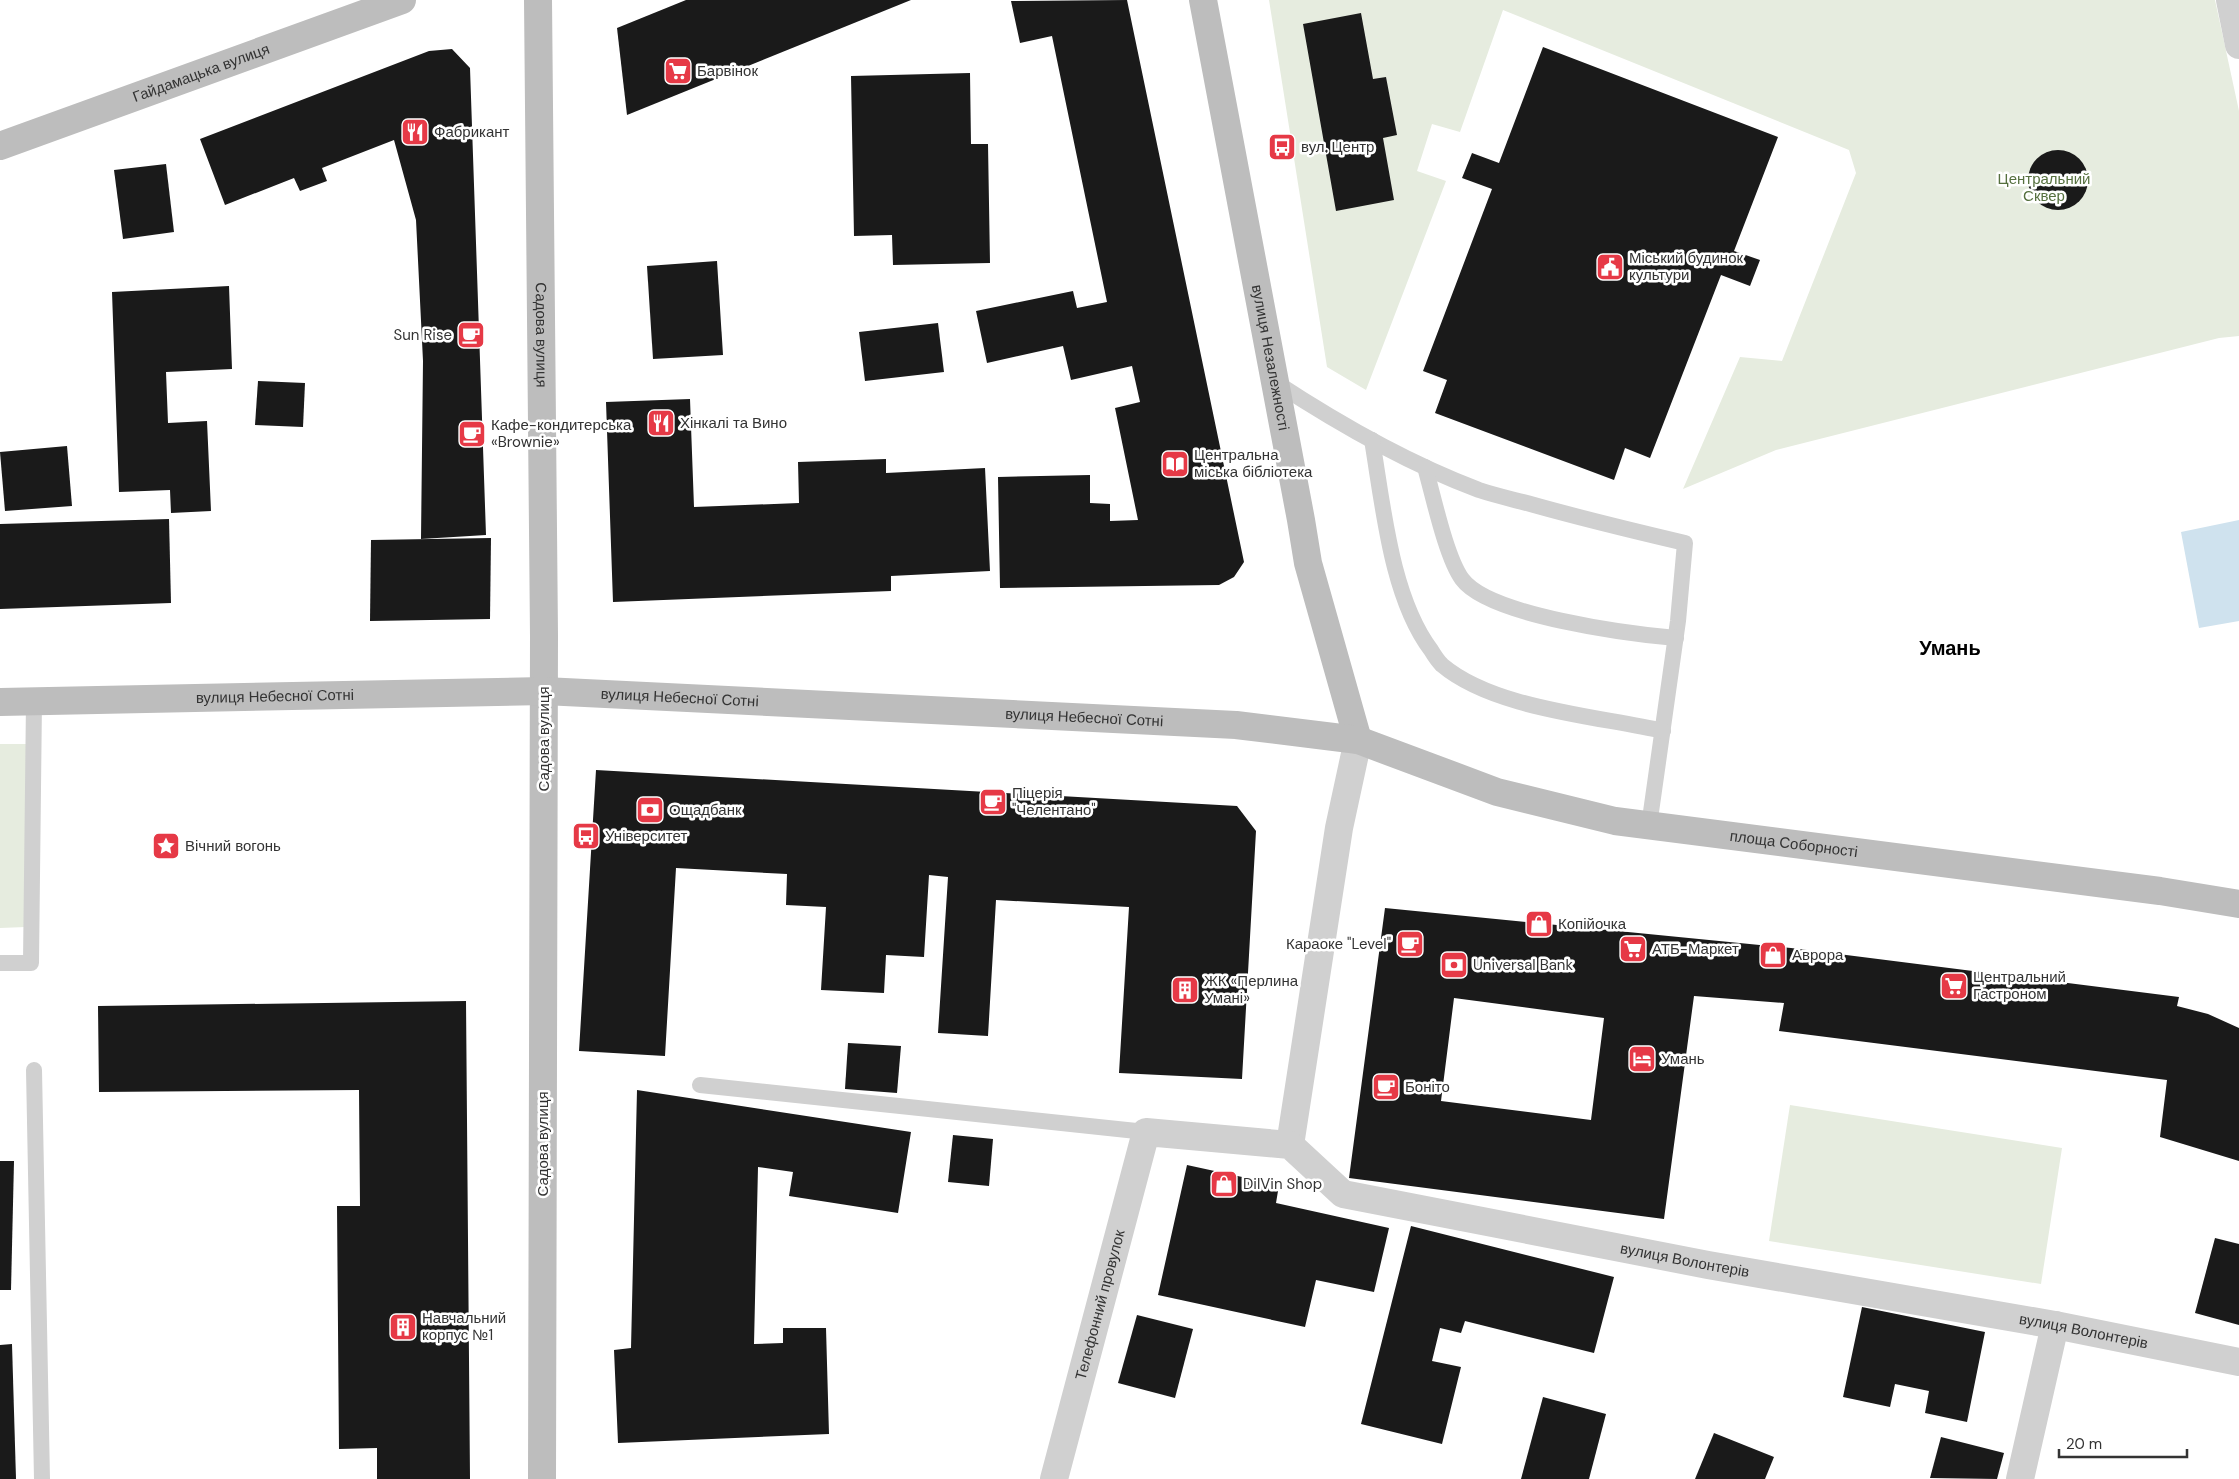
<svg xmlns="http://www.w3.org/2000/svg" width="2239" height="1479" font-family="'DM Sans',sans-serif">
<style>
.green{fill:#e6ecdf}
.water{fill:#cfe2ee}
.building{fill:#1a1a1a;fill-rule:evenodd}
.lines{fill:none;stroke-linecap:round;stroke-linejoin:round}
.lane{stroke:#d0d0d0;stroke-width:16}
.street{stroke:#d0d0d0;stroke-width:28}
.secondary{stroke:#bdbdbd;stroke-width:28}
.labels{text-anchor:middle;dominant-baseline:central;stroke-width:5;stroke-linejoin:round;paint-order:stroke}
.poi-label{font-size:15px;fill:#333;stroke:#fff;text-anchor:start}
.street-label{font-size:15px;fill:#333;stroke:#fff}
.park-label{font-size:15px;fill:#56703f;stroke:#fff}
.district-label{font-size:20px;font-weight:bold;fill:#000;stroke:#fff}
</style>
<rect width="100%" height="100%" fill="#fff"/>
<g class="green">
<polygon points="1269,0 2215,0 2239,111 2239,336 2219,338 1776,450 1683,489 1740,357 1782,361 1856,173 1849,150 1503,10 1460,132 1432,124 1417,171 1446,181 1366,390 1327,367"/>
<polygon points="0,744 26,744 26,927 0,928"/>
<polygon points="1790,1105 2062,1148 2041,1284 1769,1241"/>
</g>
<polygon class="water" points="2239,520 2239,621 2199,628 2181,532"/>
<g class="building">
<polygon points="686,0 911,0 627,115 617,28"/>
<polygon points="1127,0 1244,562 1234,577 1219,585 1000,588 998,477 1090,475 1090,503 1110,504 1110,521 1138,520 1115,408 1140,402 1132,366 1071,380 1063,346 987,363 976,311 1073,291 1077,308 1107,302 1052,36 1020,43 1011,1"/>
<polygon points="1361,13 1373,79 1386,77 1397,135 1383,138 1394,200 1336,211 1303,24"/>
<polygon points="1543,47 1778,137 1734,251 1760,260 1750,286 1721,275 1650,458 1625,448 1614,480 1435,413 1447,380 1423,371 1492,189 1462,178 1472,153 1499,163"/>
<polygon points="452,49 470,68 486,535 421,539 423,361 416,220 394,140 322,168 327,181 300,191 294,178 225,205 200,139 429,51"/>
<polygon points="970,73 971,144 988,144 990,263 893,265 892,235 854,236 851,76"/>
<circle cx="2058" cy="180" r="30"/>
<polygon points="166,164 174,232 123,239 114,170"/>
<polygon points="717,261 723,355 653,359 647,266"/>
<polygon points="229,286 232,369 166,372 168,423 207,421 211,511 171,513 170,490 119,492 112,292"/>
<polygon points="938,323 944,372 865,381 859,332"/>
<polygon points="258,381 305,383 303,427 255,425"/>
<polygon points="690,399 694,507 799,503 798,462 886,459 886,473 985,468 990,571 891,576 891,591 613,602 606,402"/>
<polygon points="67,446 72,506 5,511 0,452"/>
<polygon points="169,519 171,603 0,609 0,524"/>
<polygon points="491,538 490,619 370,621 371,540"/>
<polygon points="596,770 1237,806 1256,831 1242,1079 1119,1073 1129,907 996,900 988,1036 938,1033 948,877 929,875 924,957 886,955 884,993 821,990 826,907 786,905 787,874 676,868 665,1056 579,1051"/>
<path d="M1385,908L1791,948L2179,997L2177,1006L2208,1014L2239,1028V1161L2160,1137L2167,1080L1779,1031L1784,1003L1694,996L1664,1219L1349,1178ZM1454,998L1604,1018L1591,1120L1441,1101Z"/>
<polygon points="466,1001 470,1479 377,1479 377,1448 339,1449 337,1206 360,1206 359,1090 99,1092 98,1006"/>
<polygon points="848,1043 901,1046 897,1093 845,1089"/>
<polygon points="637,1090 911,1132 898,1213 789,1196 793,1172 758,1167 754,1344 783,1343 783,1328 826,1328 829,1434 618,1443 614,1350 631,1348"/>
<polygon points="953,1135 993,1139 989,1186 948,1182"/>
<polygon points="0,1161 14,1161 11,1290 0,1290"/>
<polygon points="1187,1165 1279,1185 1276,1203 1389,1228 1374,1292 1316,1280 1305,1327 1158,1295"/>
<polygon points="1411,1226 1614,1277 1594,1353 1465,1321 1461,1333 1440,1328 1432,1361 1461,1367 1442,1444 1361,1424"/>
<polygon points="2215,1238 2239,1244 2239,1325 2195,1313"/>
<polygon points="1862,1307 1985,1332 1967,1422 1925,1413 1929,1391 1895,1384 1890,1407 1843,1397"/>
<polygon points="1137,1315 1193,1329 1175,1398 1118,1383"/>
<polygon points="12,1344 16,1479 0,1479 0,1345"/>
<polygon points="1543,1397 1606,1414 1589,1479 1521,1479"/>
<polygon points="1714,1433 1774,1457 1765,1479 1695,1479"/>
<polygon points="1941,1437 2004,1453 1997,1479 1930,1478"/>
</g>
<g class="lines">
<g class="lane">
<path d="M1275,382C1339,424 1407,463 1479,490C1497,496 1516,500 1534,505C1584,519 1634,531 1685,543L1678,621L1649,826"/>
<path d="M1372,440C1383,505 1391,597 1431,650C1434,655 1438,661 1442,665C1494,709 1597,716 1663,731"/>
<path d="M1425,467C1433,495 1446,557 1462,579C1489,616 1630,634 1676,638"/>
<polyline points="0,963 31,963 34,701"/>
<polyline points="34,1070 42,1479"/>
<polyline points="700,1085 1146,1132"/>
</g>
<g class="street">
<polyline points="2230,0 2239,45"/>
<polyline points="1290,1145 1339,828 1358,740"/>
<path id="s1" d="M1054,1479L1146,1132L1290,1145L1343,1194L1708,1265L2055,1325L2239,1362"/>
<polyline points="2020,1479 2055,1325"/>
</g>
<g class="secondary">
<path id="s2" d="M538,0L544,636L542,1479"/>
<path id="s3" d="M1203,0L1301,520L1308,563L1358,740"/>
<path id="s4" d="M0,146L402,0"/>
<path id="s5" d="M0,702L544,691L1236,725L1358,740L1497,792L1615,821L2160,891L2239,904"/>
</g>
</g>
<defs>
<g id="supermarket-square" transform="scale(1.4375)"><rect x="-9" y="-9" width="18" height="18" rx="4" fill="#e63946" stroke="#fff"/><path d="M-6-5.5h2.5l.6 2H6L4.5 2H-2.5L-4.4-4H-6ZM-1.5 3.2a1.3 1.3 0 1 0 .1 0ZM3 3.2a1.3 1.3 0 1 0 .1 0Z" fill="#fff"/></g>
<g id="restaurant-square" transform="scale(1.4375)"><rect x="-9" y="-9" width="18" height="18" rx="4" fill="#e63946" stroke="#fff"/><path d="M-5-6h1v4h1v-4h1v4h1v-4h1v5L-1.5 .5V6h-2V.5L-5-1ZM5-6V6H3V1.5H1.5Q1.5-4 5-6Z" fill="#fff"/></g>
<g id="bus-square" transform="scale(1.4375)"><rect x="-9" y="-9" width="18" height="18" rx="4" fill="#e63946" stroke="#fff"/><path d="M-5-6H5V4H4V6H2V4H-2V6H-4V4H-5ZM-3.5-4V0h7V-4ZM-3.5 1.2v1.5H-2V1.2ZM2 1.2v1.5H3.5V1.2Z" fill="#fff"/></g>
<g id="civic-square" transform="scale(1.4375)"><rect x="-9" y="-9" width="18" height="18" rx="4" fill="#e63946" stroke="#fff"/><path d="M-.6-6.5H3V-4.5H.6V-3L4-1V1h2V6H-6V1h2V-1L-.6-3ZM-1.2 2.5V6h2.4V2.5Z" fill="#fff"/></g>
<g id="cafe-square" transform="scale(1.4375)"><rect x="-9" y="-9" width="18" height="18" rx="4" fill="#e63946" stroke="#fff"/><path d="M-5.5-4.5H6V0H3Q3 3.5 0 3.5H-2.5Q-5.5 3.5-5.5 0ZM3-3.2v2h1.7v-2ZM-6 4.5H4V6H-6Z" fill="#fff"/></g>
<g id="library-square" transform="scale(1.4375)"><rect x="-9" y="-9" width="18" height="18" rx="4" fill="#e63946" stroke="#fff"/><path d="M-6-4Q-3-5.5-.7-3.5V5Q-3 3-6 4ZM6-4Q3-5.5 .7-3.5V5Q3 3 6 4Z" fill="#fff"/></g>
<g id="bank-square" transform="scale(1.4375)"><rect x="-9" y="-9" width="18" height="18" rx="4" fill="#e63946" stroke="#fff"/><path d="M-6-4H6V4H-6ZM0-2.3a2.3 2.3 0 1 0 0 4.6a2.3 2.3 0 1 0 0-4.6Z" fill="#fff"/></g>
<g id="sight-square" transform="scale(1.4375)"><rect x="-9" y="-9" width="18" height="18" rx="4" fill="#e63946" stroke="#fff"/><path d="M0-6L1.8-2.2L6-1.7L2.9 1.2L3.7 5.4L0 3.3L-3.7 5.4L-2.9 1.2L-6-1.7L-1.8-2.2Z" fill="#fff"/></g>
<g id="shop-square" transform="scale(1.4375)"><rect x="-9" y="-9" width="18" height="18" rx="4" fill="#e63946" stroke="#fff"/><path d="M-5-2.5h2.3a2.7 3.5 0 0 1 5.4 0H5L5.5 6h-11ZM-1.5-2.5h3a1.5 2.3 0 0 0-3 0Z" fill="#fff"/></g>
<g id="building-square" transform="scale(1.4375)"><rect x="-9" y="-9" width="18" height="18" rx="4" fill="#e63946" stroke="#fff"/><path d="M-4-6H4V6H1V3H-1V6H-4ZM-2.5-4.3h1.7v1.8h-1.7ZM.8-4.3h1.7v1.8H.8ZM-2.5-1h1.7V.8h-1.7ZM.8-1h1.7V.8H.8Z" fill="#fff"/></g>
<g id="hotel-square" transform="scale(1.4375)"><rect x="-9" y="-9" width="18" height="18" rx="4" fill="#e63946" stroke="#fff"/><path d="M-6-4.5h1.5V1H6V5H4.5V3h-9V5H-6ZM-4 0a1.8 1.8 0 1 1 3.6 0ZM.5 0V-2.5h3Q6-2.5 6 0Z" fill="#fff"/></g>
</defs>
<g fill-rule="evenodd">
<use href="#supermarket-square" x="678" y="71"/>
<use href="#restaurant-square" x="415" y="132"/>
<use href="#bus-square" x="1282" y="147"/>
<use href="#civic-square" x="1610" y="267"/>
<use href="#cafe-square" x="471" y="335"/>
<use href="#restaurant-square" x="661" y="423"/>
<use href="#cafe-square" x="472" y="434"/>
<use href="#library-square" x="1175" y="464"/>
<use href="#cafe-square" x="993" y="802"/>
<use href="#bank-square" x="650" y="810"/>
<use href="#bus-square" x="586" y="836"/>
<use href="#sight-square" x="166" y="846"/>
<use href="#shop-square" x="1539" y="924"/>
<use href="#cafe-square" x="1410" y="944"/>
<use href="#supermarket-square" x="1633" y="949"/>
<use href="#shop-square" x="1773" y="955"/>
<use href="#bank-square" x="1454" y="965"/>
<use href="#supermarket-square" x="1954" y="986"/>
<use href="#building-square" x="1185" y="990"/>
<use href="#hotel-square" x="1642" y="1059"/>
<use href="#cafe-square" x="1386" y="1087"/>
<use href="#shop-square" x="1224" y="1184"/>
<use href="#building-square" x="403" y="1327"/>
</g>
<g class="labels">
<g class="poi-label">
<text x="697" y="71">Барвінок</text>
<text x="434" y="132">Фабрикант</text>
<text x="1301" y="147">вул. Центр</text>
<text x="1629" y="258">Міський будинок<tspan x="1629" dy="17">культури</tspan></text>
<text x="452" y="335" text-anchor="end">Sun Rise</text>
<text x="680" y="423">Хінкалі та Вино</text>
<text x="491" y="425">Кафе-кондитерська<tspan x="491" dy="17">«Brownie»</tspan></text>
<text x="1194" y="455">Центральна<tspan x="1194" dy="17">міська бібліотека</tspan></text>
<text x="1012" y="793">Піцерія<tspan x="1012" dy="17">"Челентано"</tspan></text>
<text x="669" y="810">Ощадбанк</text>
<text x="605" y="836">Університет</text>
<text x="185" y="846">Вічний вогонь</text>
<text x="1558" y="924">Копійочка</text>
<text x="1391" y="944" text-anchor="end">Караоке "Level"</text>
<text x="1652" y="949">АТБ-Маркет</text>
<text x="1792" y="955">Аврора</text>
<text x="1473" y="965">Universal Bank</text>
<text x="1973" y="977">Центральний<tspan x="1973" dy="17">Гастроном</tspan></text>
<text x="1204" y="981">ЖК «Перлина<tspan x="1204" dy="17">Умані»</tspan></text>
<text x="1661" y="1059">Умань</text>
<text x="1405" y="1087">Боніто</text>
<text x="1243" y="1184">DilVin Shop</text>
<text x="422" y="1318">Навчальний<tspan x="422" dy="17">корпус №1</tspan></text>
</g>
<g class="street-label">
<text stroke="none"><textPath href="#s4" startOffset="214">Гайдамацька вулиця</textPath></text>
<text stroke="none"><textPath href="#s2" startOffset="335">Садова вулиця</textPath></text>
<text stroke="none"><textPath href="#s3" startOffset="364">вулиця Незалежності</textPath></text>
<text stroke="none"><textPath href="#s5" startOffset="275">вулиця Небесної Сотні</textPath></text>
<text stroke="none"><textPath href="#s5" startOffset="680">вулиця Небесної Сотні</textPath></text>
<text stroke="none"><textPath href="#s5" startOffset="1085">вулиця Небесної Сотні</textPath></text>
<text transform="translate(544 739) rotate(-90)">Садова вулиця</text>
<text stroke="none"><textPath href="#s5" startOffset="1810">площа Соборності</textPath></text>
<text transform="translate(543 1144) rotate(-90)">Садова вулиця</text>
<text stroke="none"><textPath href="#s1" startOffset="924">вулиця Волонтерів</textPath></text>
<text stroke="none"><textPath href="#s1" startOffset="180">Телефонний провулок</textPath></text>
<text stroke="none"><textPath href="#s1" startOffset="1329">вулиця Волонтерів</textPath></text>
</g>
<g class="park-label">
<text x="2044" y="179">Центральний<tspan x="2044" dy="17">Сквер</tspan></text>
</g>
<g class="district-label">
<text x="1950" y="648">Умань</text>
</g>
</g>
<path d="M2059 1449v8h128v-8" fill="none" stroke="#333333" stroke-width="2.5"/>
<text x="2066" y="1449" font-size="15" fill="#333333" stroke="#ffffff" stroke-width="4" paint-order="stroke">20 m</text>
</svg>
